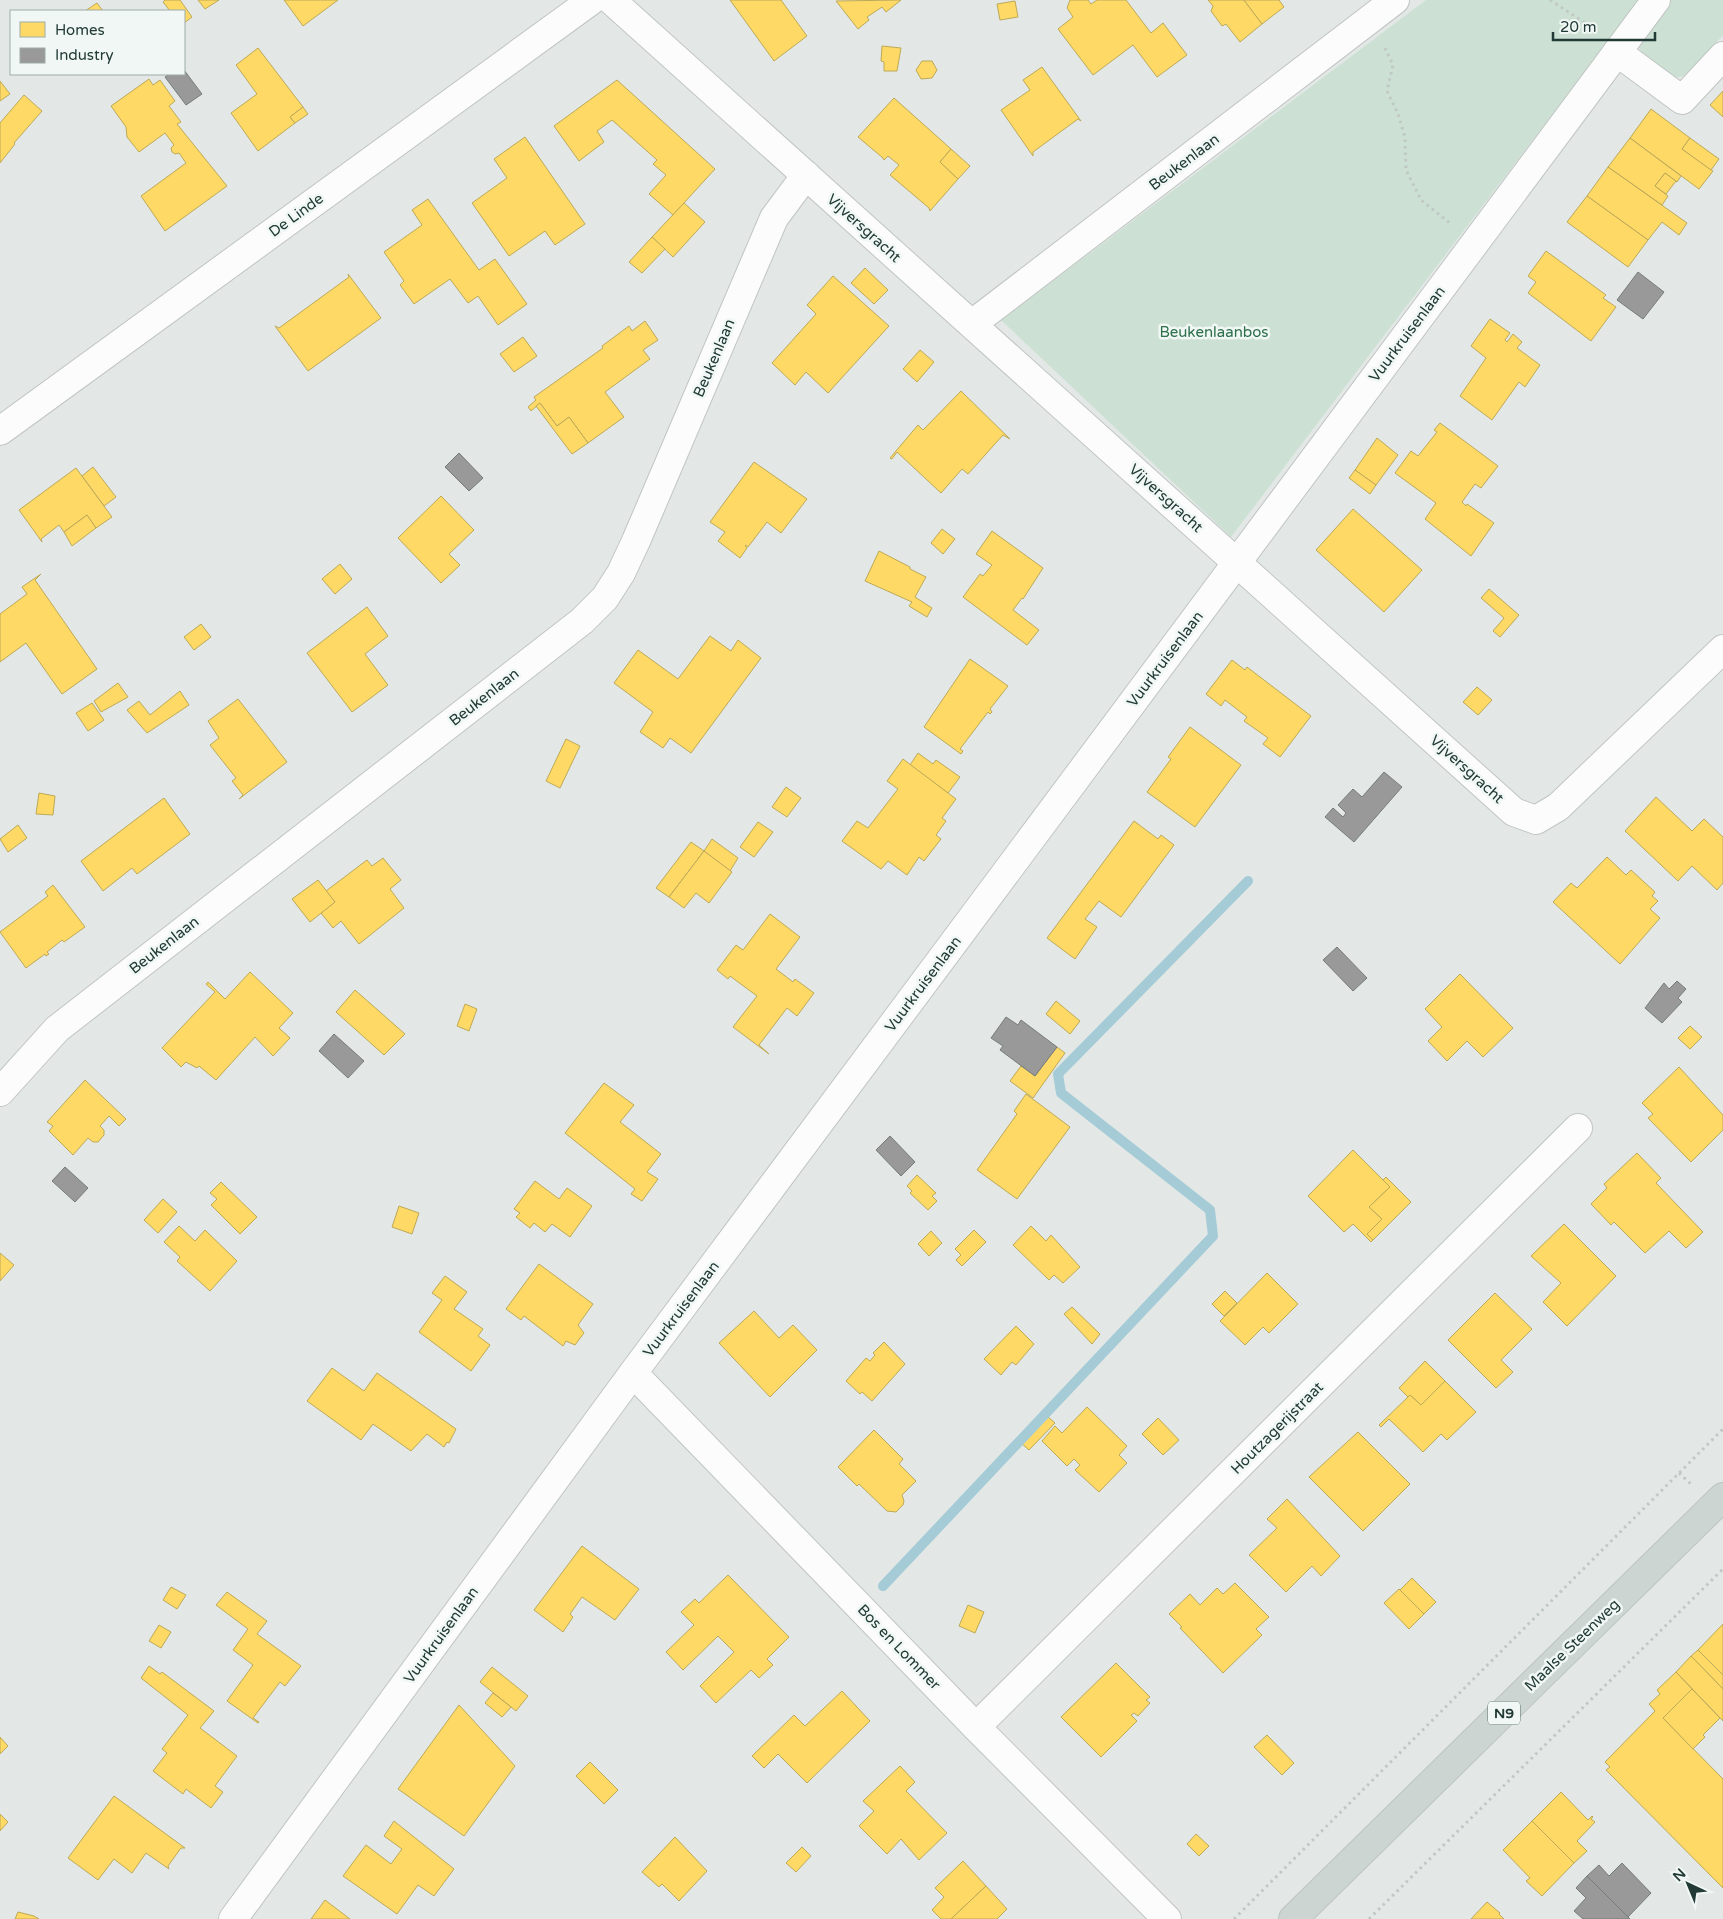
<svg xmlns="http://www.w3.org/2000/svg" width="1723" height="1919" font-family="'Varela Round',sans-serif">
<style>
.green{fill:#cce1d4}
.homes{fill:#ffd966;stroke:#bca957}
.industry{fill:#999;stroke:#757c7b}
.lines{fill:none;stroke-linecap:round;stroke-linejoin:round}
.stream{stroke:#a4cbd6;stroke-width:10}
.street-casing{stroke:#c0c5c3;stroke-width:30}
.primary-casing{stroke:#bcc4c2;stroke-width:30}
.path{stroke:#c0c8c5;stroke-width:3;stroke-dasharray:2.5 4;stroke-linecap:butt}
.street{stroke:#fbfcfb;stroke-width:28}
.primary{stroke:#cdd5d3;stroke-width:28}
.labels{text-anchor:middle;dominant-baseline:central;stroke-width:5;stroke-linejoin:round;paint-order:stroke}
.shield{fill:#f0f7f4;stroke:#5f736e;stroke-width:1}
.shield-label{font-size:14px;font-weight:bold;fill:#213a35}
.street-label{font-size:15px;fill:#213a35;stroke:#f0f7f4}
.park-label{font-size:15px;fill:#2d704b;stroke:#f0f7f4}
</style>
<rect width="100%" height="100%" fill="#e3e8e6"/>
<g class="green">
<polygon points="1426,0 1639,0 1231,537 1001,320"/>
<path d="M1667,0H1723V35L1687,75L1675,78C1659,69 1643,63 1638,43Z"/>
</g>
<g class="homes">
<polygon points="165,0 180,0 192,17 184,23 184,11 170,11 163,2"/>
<polygon points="198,0 219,0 205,9"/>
<polygon points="284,0 338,0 303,26"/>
<polygon points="730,0 781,0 807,36 774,61"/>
<polygon points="901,0 886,12 882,7 867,17 869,20 858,29 836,1"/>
<polygon points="1070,0 1088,0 1091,4 1097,0 1126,0 1151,33 1163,23 1187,55 1157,77 1133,45 1093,75 1058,29 1073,17 1067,8"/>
<polygon points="1208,0 1244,0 1262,24 1240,42 1226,24 1222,26 1211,11 1213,6"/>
<polygon points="1244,0 1279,0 1284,7 1262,24"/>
<polygon points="1015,1 1018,17 1000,20 997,4"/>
<polygon points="97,3 103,11 85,11"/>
<polygon points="882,46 901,48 897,71 884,71 884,62 881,61"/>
<polygon points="258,48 303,107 290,117 295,123 258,151 231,113 257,94 236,65"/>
<polygon points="922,61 932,61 937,70 932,78 921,79 916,70"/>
<polygon points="1042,67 1081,121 1078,119 1033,152 1033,156 1001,110 1030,90 1023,80"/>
<polygon points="149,79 153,85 160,80 175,101 169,106 181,122 177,124 227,186 165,231 141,196 186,163 179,153 175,154 172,152 171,148 174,145 165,133 139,152 127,137 126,127 111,106"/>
<polygon points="617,80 715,169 673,215 649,194 666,175 653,164 657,160 612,120 597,131 604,142 579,161 554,126"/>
<polygon points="0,81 10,94 0,101"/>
<polygon points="1723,91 1723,117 1710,105"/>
<polygon points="24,95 42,111 14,143 15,144 0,163 0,123"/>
<polygon points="894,98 951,149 940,162 958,179 930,211 929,208 890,175 899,165 888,156 884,160 883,158 858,137"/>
<polygon points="303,107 308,114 295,123 290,117"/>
<polygon points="1651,109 1690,138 1682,149 1713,171 1699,189 1630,138"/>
<polygon points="525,137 585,224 555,245 545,231 509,256 472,203 507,178 494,159"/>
<polygon points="1630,138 1681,176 1677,182 1665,173 1655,186 1668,196 1662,205 1608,167"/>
<polygon points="1690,138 1719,159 1711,170 1682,149"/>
<polygon points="951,149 970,166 958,179 940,162"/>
<polygon points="1608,167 1687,223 1679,235 1662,222 1648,240 1587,196"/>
<polygon points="1665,173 1676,181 1666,194 1655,186"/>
<polygon points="1587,196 1648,240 1628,267 1567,222"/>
<polygon points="428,199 479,270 495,259 527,304 498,325 478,296 468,303 450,279 414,304 400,285 404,281 384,252 422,225 412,210"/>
<polygon points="684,203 705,222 673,257 652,237"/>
<polygon points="652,237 665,249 642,273 629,262"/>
<polygon points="1546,251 1606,295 1603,298 1616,307 1591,341 1528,293 1536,282 1528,276"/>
<polygon points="865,268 888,290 874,304 851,283"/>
<polygon points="348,274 381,318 308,371 275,326 279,328 349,277"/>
<polygon points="833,276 889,326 828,393 806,372 795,385 772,363 816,314 807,305"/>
<polygon points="1490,319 1510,333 1505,340 1507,342 1513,334 1522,342 1517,348 1540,365 1525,387 1519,382 1492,420 1460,396 1486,358 1471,346"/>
<polygon points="645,321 658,340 643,350 650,359 605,392 624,417 588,443 569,417 557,426 540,403 531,411 528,407 536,400 534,397 603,348 602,346 629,326 632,331"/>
<polygon points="523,337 537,356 514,372 500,354"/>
<polygon points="920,350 934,362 917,382 903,369"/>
<polygon points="961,391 1010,439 1003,435 968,474 962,469 941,493 897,452 892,459 890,458 918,425 923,430"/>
<polygon points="540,403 557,426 569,417 588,443 572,454 536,406"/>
<polygon points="1440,423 1498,466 1481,488 1475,484 1462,502 1466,506 1467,504 1494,523 1471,556 1425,519 1436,503 1395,473 1411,451 1418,456 1437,432 1434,430"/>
<polygon points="1377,438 1398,455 1376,485 1355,470"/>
<polygon points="754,462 807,499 781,533 767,522 748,547 745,545 747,548 740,558 718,541 725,532 710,522"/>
<polygon points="93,467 116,497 104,506 82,476"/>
<polygon points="76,468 112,517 96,528 87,515 64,532 59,525 41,539 42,542 19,510"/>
<polygon points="1355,470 1376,485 1370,494 1349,478"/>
<polygon points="441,496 474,530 449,554 460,565 441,583 398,538"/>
<polygon points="1353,509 1422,570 1384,612 1316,550"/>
<polygon points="87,515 96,528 72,546 64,532"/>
<polygon points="942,529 955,539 943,554 931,543"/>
<polygon points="992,531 1043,568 1023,599 1022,598 1013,610 1039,630 1027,645 963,597 980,574 983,576 992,565 976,554"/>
<polygon points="879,551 910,567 910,569 926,577 915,597 932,608 927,617 909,606 912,602 865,581"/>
<polygon points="340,564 352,579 335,594 322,579"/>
<polygon points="41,574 35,580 97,669 62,694 26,643 0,662 0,614 27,594 22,587"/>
<polygon points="1489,589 1519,615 1500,637 1493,631 1504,618 1481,598"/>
<polygon points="367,607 388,636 365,654 388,685 352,712 307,653"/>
<polygon points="201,624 211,637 194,650 184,637"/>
<polygon points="710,636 731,651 738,640 761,658 691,753 670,738 663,748 640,732 653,712 614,683 638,650 678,679"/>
<polygon points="970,659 1008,686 990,709 992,712 990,714 988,712 960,749 963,751 961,754 924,727"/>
<polygon points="1232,660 1245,670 1247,667 1311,716 1280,757 1263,744 1268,738 1244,721 1247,717 1225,700 1221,706 1206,694"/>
<polygon points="118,683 128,697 101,712 94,701"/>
<polygon points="1477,687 1492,700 1478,715 1463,702"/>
<polygon points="180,691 189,705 147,733 127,710 139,701 150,715"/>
<polygon points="238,699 287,762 239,799 243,795 232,781 236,778 210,745 219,738 208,721"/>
<polygon points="92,703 104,720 88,731 76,713"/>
<polygon points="1190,727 1241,765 1195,827 1147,792 1171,759 1168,757"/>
<polygon points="566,739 580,746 560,788 546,781"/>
<polygon points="918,753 933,764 936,760 960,777 948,793 910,765"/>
<polygon points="903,759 956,799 942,818 946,821 936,835 941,839 924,861 919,857 907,875 888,861 881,869 842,841 857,821 868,828 898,789 887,781"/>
<polygon points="786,787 801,798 787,817 772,807"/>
<polygon points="39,793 55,796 53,815 36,814"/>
<polygon points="1656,797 1692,831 1704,819 1723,837 1723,883 1717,890 1692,866 1678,881 1625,831"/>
<polygon points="164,798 190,834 137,874 132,868 103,891 81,861"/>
<polygon points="1134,821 1158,839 1161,835 1174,845 1121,917 1099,901 1085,919 1097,927 1075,959 1047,938"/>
<polygon points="758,822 773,832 754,857 740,847"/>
<polygon points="18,825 27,838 8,852 0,839"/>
<polygon points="712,839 738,858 730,871 704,851"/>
<polygon points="691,842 704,851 669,897 656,888"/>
<polygon points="704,851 732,872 709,903 696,893 684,908 669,897"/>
<polygon points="1607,857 1626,875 1631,870 1655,892 1652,896 1658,901 1650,909 1660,918 1620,964 1553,902 1571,883 1577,888"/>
<polygon points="383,858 401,880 390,889 404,908 359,944 341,921 333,928 321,913 335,902 326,891 367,860 372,866"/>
<polygon points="318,880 335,902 310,922 292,899"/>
<polygon points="53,885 85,927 64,942 62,940 47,952 49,954 46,956 45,954 26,968 0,932 48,896 45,892"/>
<polygon points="770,914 800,937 776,969 793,982 795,979 814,993 797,1016 787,1008 759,1045 769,1054 733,1027 757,996 730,976 728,979 717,970 736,945 743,950"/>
<polygon points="250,972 293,1013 279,1028 290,1038 273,1056 255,1037 216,1080 199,1066 197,1068 186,1062 181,1067 162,1048 215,992 206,984 208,982 225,999"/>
<polygon points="1460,974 1513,1028 1483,1057 1467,1041 1447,1061 1428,1041 1442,1027 1425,1009"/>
<polygon points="355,990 405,1034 384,1055 336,1012"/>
<polygon points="1056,1001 1080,1021 1070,1034 1046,1014"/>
<polygon points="465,1004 477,1009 469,1031 457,1026"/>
<polygon points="1690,1026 1702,1037 1690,1049 1678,1038"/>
<polygon points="1057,1047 1065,1053 1033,1098 1010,1081 1021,1066 1035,1076"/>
<polygon points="1679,1067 1723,1115 1723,1130 1691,1162 1648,1118 1653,1114 1642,1103"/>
<polygon points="85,1080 126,1119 119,1126 109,1116 100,1126 104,1130 104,1135 98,1142 93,1142 88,1138 73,1155 49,1131 53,1126 47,1122"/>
<polygon points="604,1083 634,1105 620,1122 661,1154 647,1172 658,1179 642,1201 631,1194 635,1189 565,1133"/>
<polygon points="1026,1094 1070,1127 1017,1199 977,1170 1017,1114 1014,1111"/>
<polygon points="1353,1150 1390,1187 1369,1207 1382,1219 1367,1234 1373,1240 1371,1242 1353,1224 1344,1232 1308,1196"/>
<polygon points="1637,1153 1661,1178 1656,1183 1703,1232 1686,1248 1669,1231 1645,1253 1614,1222 1611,1225 1591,1204 1607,1188 1604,1184"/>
<polygon points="917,1175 936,1193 932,1196 937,1201 928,1210 910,1193 912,1191 907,1186"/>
<polygon points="1386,1177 1411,1202 1373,1240 1367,1234 1382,1219 1369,1207 1390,1187 1383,1180"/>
<polygon points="535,1181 559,1199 567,1188 592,1206 570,1237 552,1224 545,1232 534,1223 530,1228 516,1217 520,1213 514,1209"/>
<polygon points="221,1182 257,1217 240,1234 211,1205 217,1199 210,1193"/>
<polygon points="163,1199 177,1212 158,1233 144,1220"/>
<polygon points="399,1206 419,1213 412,1234 392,1227"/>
<polygon points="1564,1224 1616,1276 1567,1326 1543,1302 1561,1283 1531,1256"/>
<polygon points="179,1226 195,1241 205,1230 237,1261 210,1291 177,1261 180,1257 164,1242"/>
<polygon points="1031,1226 1046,1241 1051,1235 1080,1267 1063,1283 1054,1275 1049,1280 1013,1245"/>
<polygon points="974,1230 986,1242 962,1266 956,1260 961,1255 955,1249"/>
<polygon points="931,1231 942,1243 929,1256 918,1244"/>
<polygon points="0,1253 14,1265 0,1281"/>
<polygon points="539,1264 593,1304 578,1325 584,1333 575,1345 566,1341 563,1346 524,1316 521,1320 506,1309"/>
<polygon points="1267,1273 1298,1304 1269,1333 1263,1327 1245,1345 1220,1321"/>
<polygon points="445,1276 467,1292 454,1309 483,1329 478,1336 490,1345 471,1371 419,1332 442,1300 432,1293"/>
<polygon points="1225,1291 1237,1303 1224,1316 1212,1304"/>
<polygon points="1495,1293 1532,1329 1501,1360 1513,1372 1496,1388 1448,1340"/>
<polygon points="1072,1307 1100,1334 1092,1344 1064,1314"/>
<polygon points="754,1311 779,1338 793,1325 817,1350 770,1397 719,1343"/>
<polygon points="1016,1326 1034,1344 1016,1365 1012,1362 1001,1375 984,1359"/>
<polygon points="884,1342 905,1364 872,1401 862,1392 860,1394 846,1381 866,1358 870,1361 875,1355 873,1353"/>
<polygon points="1425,1361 1445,1381 1421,1405 1410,1395 1408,1397 1399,1388"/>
<polygon points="332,1368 364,1391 377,1373 456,1429 449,1443 447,1442 444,1447 427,1434 411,1451 373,1424 361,1440 307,1401"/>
<polygon points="1445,1381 1476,1412 1447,1440 1441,1434 1423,1452 1389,1419 1381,1427 1379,1425 1410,1395 1421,1405"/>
<polygon points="1087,1407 1127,1446 1119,1455 1127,1463 1099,1492 1075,1470 1080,1465 1074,1459 1067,1466 1042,1441 1055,1426 1062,1433"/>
<polygon points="1047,1416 1055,1423 1029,1450 1021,1443"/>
<polygon points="1158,1418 1179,1440 1163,1455 1142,1434"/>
<polygon points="874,1430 903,1459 899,1464 916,1481 902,1495 904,1501 903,1505 896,1512 887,1511 859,1484 857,1486 838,1467"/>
<polygon points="1358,1432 1410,1484 1363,1531 1309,1477"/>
<polygon points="1287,1499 1340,1556 1321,1576 1312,1566 1286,1592 1249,1555 1277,1528 1267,1519"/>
<polygon points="582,1546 639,1589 615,1620 582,1597 570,1614 573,1617 563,1632 534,1610"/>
<polygon points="728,1575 789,1637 767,1659 773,1665 759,1678 751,1670 716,1703 700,1686 734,1652 718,1636 683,1670 666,1652 694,1625 681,1612 695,1599 699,1603"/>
<polygon points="1412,1578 1436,1602 1424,1614 1400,1590"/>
<polygon points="1235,1583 1269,1617 1256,1629 1262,1635 1223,1673 1180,1628 1182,1627 1169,1614 1190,1594 1200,1605 1217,1588 1223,1594"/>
<polygon points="171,1587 186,1595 177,1609 163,1600"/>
<polygon points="1399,1589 1424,1614 1409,1629 1384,1603"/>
<polygon points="227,1592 267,1621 257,1634 301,1666 285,1686 280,1682 253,1718 259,1722 258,1723 227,1701 253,1665 233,1650 248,1629 216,1605"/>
<polygon points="968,1605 984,1612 975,1633 959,1626"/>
<polygon points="1723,1624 1723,1675 1698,1650"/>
<polygon points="159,1625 171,1632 161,1648 149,1641"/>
<polygon points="1698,1650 1723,1675 1723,1689 1691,1656"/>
<polygon points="1691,1656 1723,1689 1723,1721 1676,1672"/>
<polygon points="1116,1663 1150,1697 1146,1700 1150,1703 1138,1716 1134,1713 1131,1715 1137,1721 1101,1757 1061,1717"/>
<polygon points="149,1666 160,1674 162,1672 214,1711 200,1728 237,1756 215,1786 223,1792 211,1808 186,1789 183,1794 153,1771 167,1753 162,1749 188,1715 141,1678"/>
<polygon points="492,1667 528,1696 516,1711 480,1682"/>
<polygon points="1676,1672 1692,1689 1663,1718 1723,1779 1723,1888 1606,1770 1610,1767 1605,1762 1655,1711 1649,1704 1660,1694 1657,1690"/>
<polygon points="1692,1689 1720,1718 1703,1735 1705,1737 1693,1749 1663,1718"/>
<polygon points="842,1691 870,1721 807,1783 778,1754 764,1768 752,1756 794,1715 805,1726"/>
<polygon points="493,1693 511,1707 502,1717 485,1703"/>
<polygon points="459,1705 515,1766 464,1836 398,1789"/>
<polygon points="1267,1735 1294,1763 1282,1775 1254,1747"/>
<polygon points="0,1737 8,1746 0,1754"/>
<polygon points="590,1762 618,1790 604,1804 576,1776"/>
<polygon points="900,1766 915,1782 906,1791 947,1833 919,1860 901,1839 887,1854 859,1826 874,1811 863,1801"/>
<polygon points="1561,1792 1588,1820 1592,1816 1593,1817 1591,1819 1595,1822 1577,1841 1587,1851 1574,1863 1532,1821"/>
<polygon points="114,1796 185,1848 181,1848 168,1866 169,1869 146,1853 132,1873 114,1859 98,1880 68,1858"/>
<polygon points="0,1814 8,1822 0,1831"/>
<polygon points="394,1821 454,1869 434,1896 418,1885 397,1914 343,1876 366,1845 391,1864 402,1849 384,1836"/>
<polygon points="1532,1821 1574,1863 1542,1896 1526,1881 1530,1878 1503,1850"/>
<polygon points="1196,1834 1209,1846 1199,1856 1187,1844"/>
<polygon points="675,1837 707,1871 679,1901 662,1884 659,1887 642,1872"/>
<polygon points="802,1847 811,1856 796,1872 786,1863"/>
<polygon points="963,1861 986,1886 951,1919 941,1919 932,1910 944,1897 935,1888"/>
<polygon points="986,1886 1007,1909 997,1919 951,1919"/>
<polygon points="325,1900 350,1919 311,1919"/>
<polygon points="1487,1902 1500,1913 1499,1914 1504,1919 1471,1919"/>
<polygon points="18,1912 34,1916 39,1919 15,1919"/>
</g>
<g class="industry">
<polygon points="184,70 202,94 186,105 165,77 168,75 167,74 184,74"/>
<polygon points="1638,272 1664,292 1643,319 1617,300"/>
<polygon points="459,453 483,478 469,491 445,467"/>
<polygon points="1384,772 1402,787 1354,842 1325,817 1333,808 1343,817 1346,813 1338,805 1353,789 1362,797"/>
<polygon points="1337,947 1367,978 1353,991 1323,960"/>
<polygon points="1677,981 1686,989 1678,998 1682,1002 1662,1023 1645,1008 1664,983 1669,989"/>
<polygon points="1006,1017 1018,1025 1021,1020 1057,1047 1035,1076 1000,1050 1003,1046 991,1038"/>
<polygon points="334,1034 364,1061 348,1078 319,1051"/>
<polygon points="890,1136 915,1162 901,1176 876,1150"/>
<polygon points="65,1167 88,1188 75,1202 52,1181"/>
<polygon points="1622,1863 1651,1893 1628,1917 1587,1876 1599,1865 1609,1876"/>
<polygon points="1587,1876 1630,1919 1583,1919 1574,1911 1586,1898 1576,1888"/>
</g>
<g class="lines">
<polyline class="stream" points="883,1586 1213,1236 1210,1210 1061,1093 1058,1074 1248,881"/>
<g class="street-casing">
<g id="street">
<polyline points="611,0 1514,812 1536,820 1558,807 1723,649"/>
<polyline points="1617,52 1682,100 1723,56"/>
<polyline points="972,324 1395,0"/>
<polyline points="0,431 592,0"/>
<polyline points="0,1092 57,1029 582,621 605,598 621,573 636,541 774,218 806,175"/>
<polyline points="633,1373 976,1727 1167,1919"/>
<polyline points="976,1727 1578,1128"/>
<polyline points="233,1919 633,1373 1656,0"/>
</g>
</g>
<g class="primary-casing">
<polyline id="primary" points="1293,1919 1723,1497"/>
</g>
<g class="path">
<polyline points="1550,0 1596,30"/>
<polyline points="1385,48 1393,65 1387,91 1398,114 1405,137 1406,170 1421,200 1451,224"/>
<polyline points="1679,1473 1692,1485"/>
<polyline points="1234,1919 1723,1429"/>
<polyline points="1369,1919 1723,1569"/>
</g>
<use href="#street" class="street"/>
<use href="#primary" class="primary"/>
</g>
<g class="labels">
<rect class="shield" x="1488" y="1701.5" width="32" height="23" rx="4"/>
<g class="shield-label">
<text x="1504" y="1713">N9</text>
</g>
<g class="street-label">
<text transform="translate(1184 162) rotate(-37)">Beukenlaan</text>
<text transform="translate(296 215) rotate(-36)">De Linde</text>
<text transform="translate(864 228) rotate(42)">Vijversgracht</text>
<text transform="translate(1407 334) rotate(-53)">Vuurkruisenlaan</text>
<text transform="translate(714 358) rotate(-67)">Beukenlaan</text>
<text transform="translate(1166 498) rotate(42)">Vijversgracht</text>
<text transform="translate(1165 659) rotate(-53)">Vuurkruisenlaan</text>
<text transform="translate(484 697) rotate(-38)">Beukenlaan</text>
<text transform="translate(1467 769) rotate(42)">Vijversgracht</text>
<text transform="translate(164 945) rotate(-38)">Beukenlaan</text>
<text transform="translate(923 984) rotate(-53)">Vuurkruisenlaan</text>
<text transform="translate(681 1309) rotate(-53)">Vuurkruisenlaan</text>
<text transform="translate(1277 1428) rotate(-45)">Houtzagerijstraat</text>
<text transform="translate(441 1635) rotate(-54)">Vuurkruisenlaan</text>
<text transform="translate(1572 1645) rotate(-44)">Maalse Steenweg</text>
<text transform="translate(899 1647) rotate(46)">Bos en Lommer</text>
</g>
<g class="park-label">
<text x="1214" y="332">Beukenlaanbos</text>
</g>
</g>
<rect x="10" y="10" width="175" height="65" fill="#f0f7f4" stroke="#9daba8"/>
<rect x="20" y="22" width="25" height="15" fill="#ffd966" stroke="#9daba8"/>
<text x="55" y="35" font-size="15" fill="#213a35">Homes</text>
<rect x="20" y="48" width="25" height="15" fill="#999999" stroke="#9daba8"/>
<text x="55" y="60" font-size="15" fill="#213a35">Industry</text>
<g transform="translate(1688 1884) rotate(316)" stroke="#f0f7f4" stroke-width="4" paint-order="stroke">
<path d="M0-4L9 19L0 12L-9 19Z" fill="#213a35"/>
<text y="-8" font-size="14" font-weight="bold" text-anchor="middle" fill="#213a35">N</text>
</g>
<path d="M1553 32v8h102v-8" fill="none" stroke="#213a35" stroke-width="2.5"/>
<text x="1560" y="32" font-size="15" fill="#213a35" stroke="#f0f7f4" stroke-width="4" paint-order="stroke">20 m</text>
</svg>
